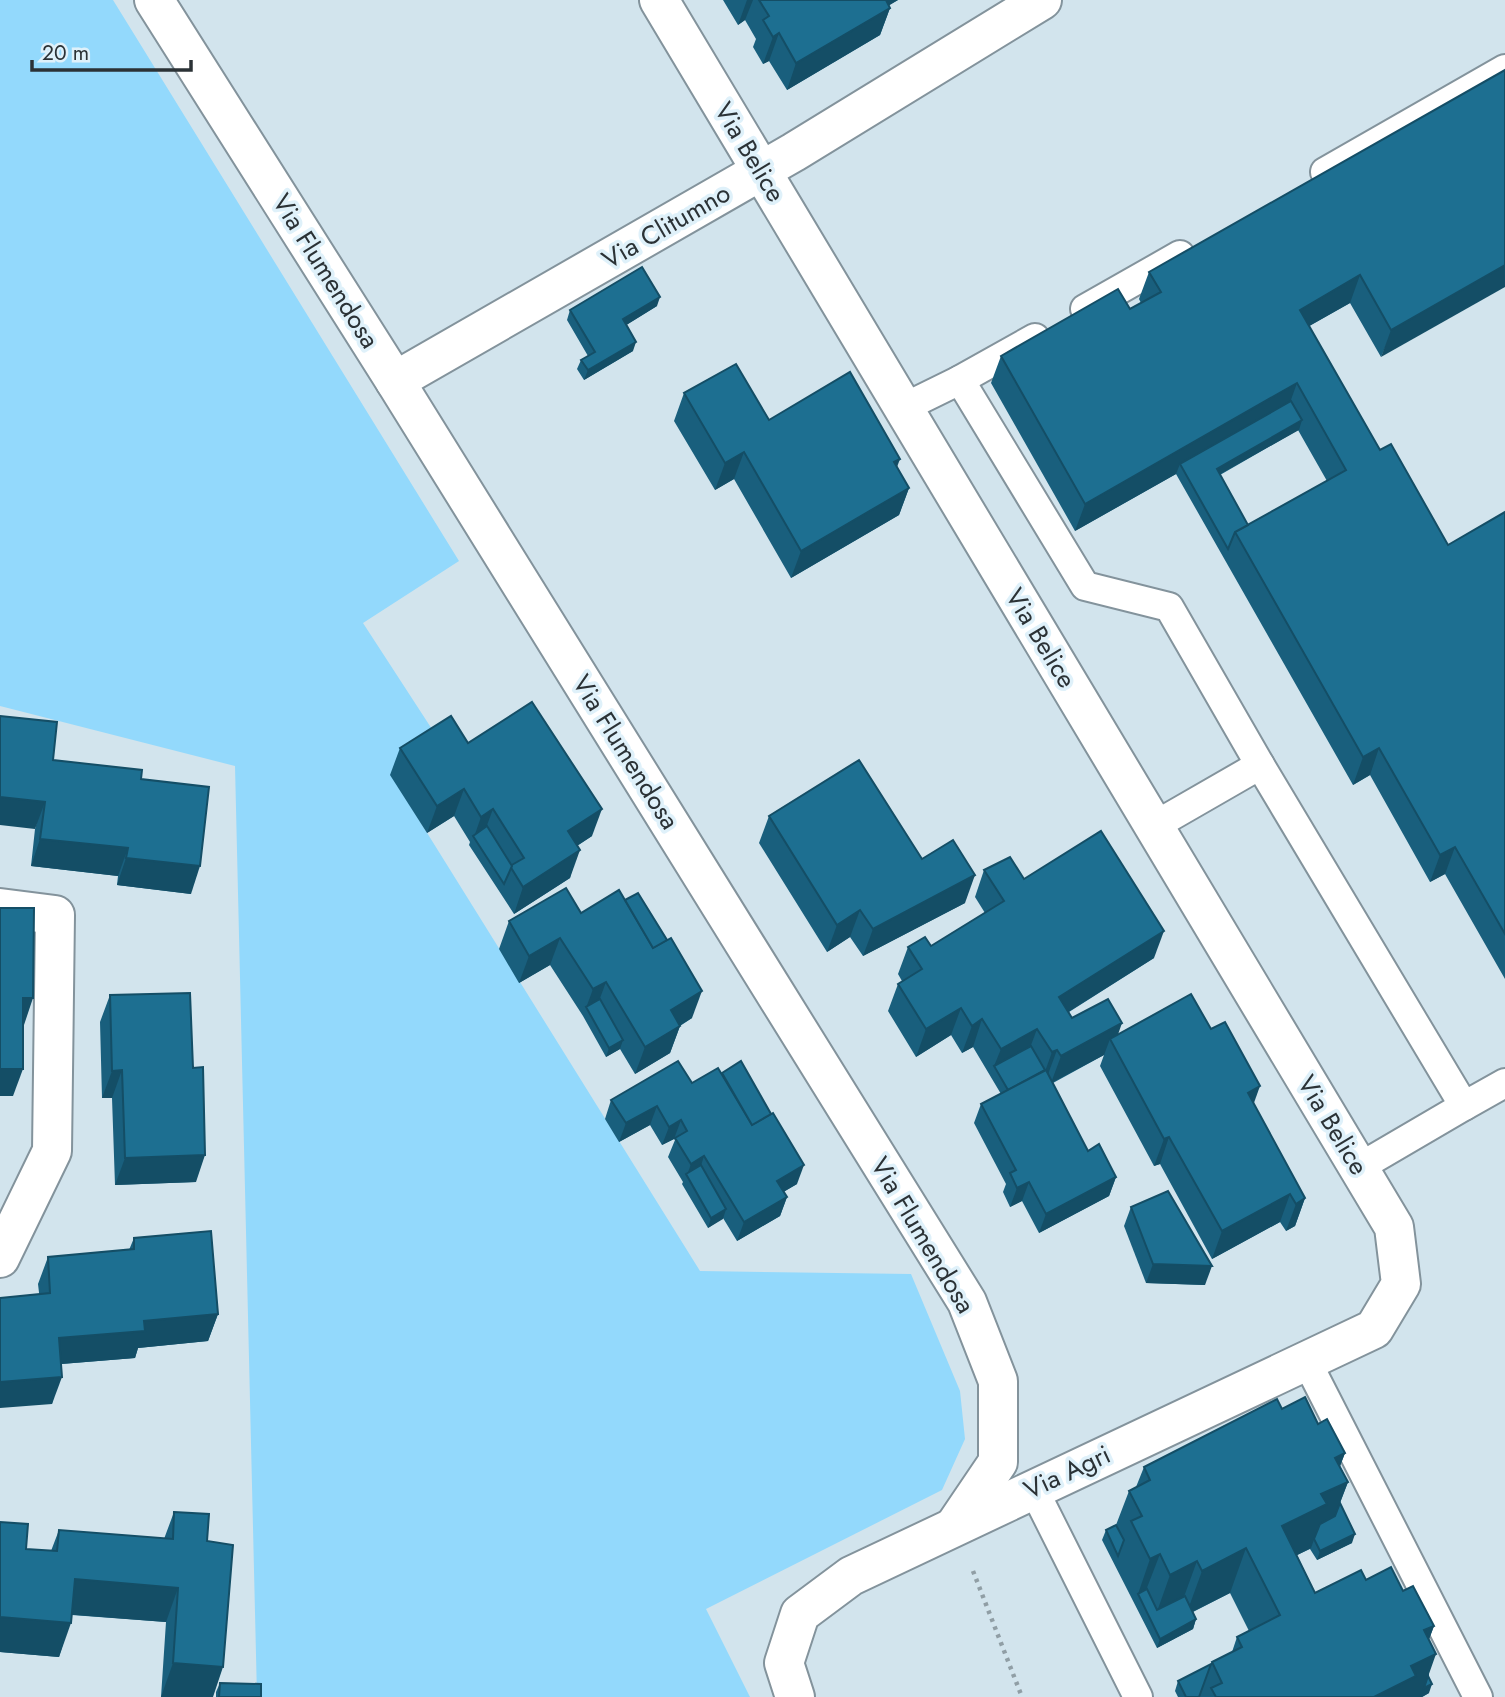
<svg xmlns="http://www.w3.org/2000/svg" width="1505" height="1697" font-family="Jost,sans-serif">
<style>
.green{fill:#93d9fc}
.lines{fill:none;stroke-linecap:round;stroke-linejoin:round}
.service-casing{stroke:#83939c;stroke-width:32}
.minor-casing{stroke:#83939c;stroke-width:42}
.path{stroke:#909ea5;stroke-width:4.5;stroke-dasharray:3.5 5;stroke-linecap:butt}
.service{stroke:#fff;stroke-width:28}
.minor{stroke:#fff;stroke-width:38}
.wall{fill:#195f7d;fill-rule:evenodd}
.shaded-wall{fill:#144e66}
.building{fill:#1d6f91;stroke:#144e66;stroke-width:2}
.labels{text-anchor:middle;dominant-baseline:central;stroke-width:7;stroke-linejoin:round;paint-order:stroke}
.street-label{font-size:26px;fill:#2b3236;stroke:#dff1fa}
</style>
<rect width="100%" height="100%" fill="#d2e4ed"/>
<polygon class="green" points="0,0 113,0 459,561 363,623 441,743 391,775 700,1271 911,1274 960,1391 965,1439 942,1490 706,1609 750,1697 257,1697 235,766 0,706"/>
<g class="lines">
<g class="service-casing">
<g id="service">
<polyline points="1325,172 1505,69"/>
<polyline points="1085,309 1180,255"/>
<polyline points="1035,338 960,380 1085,586 1169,607 1260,765 1464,1106 1505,1083"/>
<polyline points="903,408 960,380"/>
<polyline points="1154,826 1260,765"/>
<polyline points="1358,1168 1464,1106"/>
<polyline points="1306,1360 1478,1697"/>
<polyline points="1033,1488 1138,1697"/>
</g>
</g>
<g class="minor-casing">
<g id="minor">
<polyline points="154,0 395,381 967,1302 998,1381 998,1462 956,1524"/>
<polyline points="659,0 1394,1227 1401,1284 1374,1329 851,1576 800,1614 784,1663 795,1697"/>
<polyline points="395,381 794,152 1042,0"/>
<polyline points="0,908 55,915 52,1151 0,1258"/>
</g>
</g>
<polyline class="path" points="973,1571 1022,1697"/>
<use href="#service" class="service"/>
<use href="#minor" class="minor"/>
</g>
<g class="wall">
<polygon points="723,0 898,0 889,5 890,8 880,35 787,90 769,61 763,64 753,47 756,39 745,20 738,25"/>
<path d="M1505,70L1381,357L1350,303L1309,326L1380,450L1448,545L1505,512V979L1445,874L1430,882L1370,775L1353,785L1176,474L1075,531L991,383L1001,356L1130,309L1141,303L1139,299L1149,272ZM1298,430L1327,481L1248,525L1220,475Z"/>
<polygon points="657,306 626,325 633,351 584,380 577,369 581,360 588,356 567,320 570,310"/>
<polygon points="684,393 769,420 897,467 909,488 899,515 791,578 734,479 715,490 674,421"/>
<polygon points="468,743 592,836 577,846 570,878 514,914 469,845 470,842 454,816 427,833 390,775 400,748"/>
<polygon points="53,760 141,779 191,894 117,885 118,876 31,866 35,829"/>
<polygon points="769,816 922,859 965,903 863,956 850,937 827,952 759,843"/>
<polygon points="984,870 1024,879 1154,958 1069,1012 1072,1018 1118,1035 1211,1029 1254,1104 1305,1198 1295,1226 1286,1231 1280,1222 1212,1259 1160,1164 1154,1166 1100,1066 1104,1055 1053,1083 1088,1151 1116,1177 1109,1196 1039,1233 1022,1201 1010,1207 1003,1192 1006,1184 974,1123 981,1104 1001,1094 973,1047 962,1053 951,1035 916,1057 888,1011 898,984 902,981 898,974 908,947 931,946 985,913 975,897"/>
<polygon points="581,913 692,1018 680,1026 670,1053 635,1074 620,1049 606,1057 583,1016 550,965 519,983 499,949 509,921"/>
<polygon points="110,995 196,1182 115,1185 112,1098 102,1098 100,1022"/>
<polygon points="692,1083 797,1184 783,1192 787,1197 780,1216 737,1241 723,1218 708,1228 682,1184 683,1182 668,1157 675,1140 674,1139 662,1145 650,1125 619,1142 605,1119 611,1100"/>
<polygon points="1131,1207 1205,1285 1146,1283 1124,1226"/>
<polygon points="134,1238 218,1314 208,1341 138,1348 135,1358 61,1364 52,1404 38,1284 48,1257 129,1250"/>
<polygon points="1282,1409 1318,1424 1345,1453 1340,1466 1348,1482 1340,1503 1352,1543 1317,1560 1310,1549 1297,1555 1315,1593 1366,1580 1403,1591 1434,1626 1429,1639 1429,1693 1422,1697 1178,1697 1175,1691 1178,1681 1211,1664 1212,1662 1232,1652 1237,1637 1249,1631 1230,1593 1193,1612 1196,1619 1193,1629 1157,1648 1102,1540 1106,1530 1116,1525 1129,1491 1136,1487 1144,1467"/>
<polygon points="174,1512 207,1541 213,1697 161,1697 166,1622 72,1615 59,1657 0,1652 0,1522 26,1549 51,1551 59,1530 164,1539"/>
<polygon points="220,1683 261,1697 216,1697 216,1692"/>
</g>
<g class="shaded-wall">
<polygon points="747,0 753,0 745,20 738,25"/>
<polygon points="876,0 898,0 870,17"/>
<polygon points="890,8 880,35 787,90 796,63"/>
<polygon points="779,33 769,61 763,64 773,37"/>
<polygon points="1505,265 1505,287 1381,357 1391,330"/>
<polygon points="1360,275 1350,303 1290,337 1300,310"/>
<polygon points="660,297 657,306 620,329 623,319"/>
<polygon points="636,342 633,351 584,380 588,370"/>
<polygon points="1297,383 1287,411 1180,464 1176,474 1075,531 1085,504"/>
<polygon points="1302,420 1299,430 1213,478 1217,469"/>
<polygon points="744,452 734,479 715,490 725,463"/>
<polygon points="900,459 890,486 894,462"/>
<polygon points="909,488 899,515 791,578 801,551"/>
<polygon points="1379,748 1370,775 1353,785 1363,757"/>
<polygon points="464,789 454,816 427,833 437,806"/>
<polygon points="0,797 45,802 35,829 0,825"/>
<polygon points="493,809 483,836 474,837 481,817"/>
<polygon points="602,809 592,836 558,858 568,831"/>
<polygon points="40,839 128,848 118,876 31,866"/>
<polygon points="1455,847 1445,874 1430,882 1440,855"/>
<polygon points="580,850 570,878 514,914 523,887"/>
<polygon points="126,858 200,866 191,894 117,885"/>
<polygon points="975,875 965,903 863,956 873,929"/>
<polygon points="860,910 850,937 827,952 837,925"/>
<polygon points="1164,931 1154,958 1049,1024 1059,997"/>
<polygon points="560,938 550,965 519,983 529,956"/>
<polygon points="606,982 596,1009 586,1008 593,989"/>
<polygon points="702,991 692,1018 661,1037 671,1010"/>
<polygon points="23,998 33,998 24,1025 13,1025"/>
<polygon points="961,1008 951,1035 916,1057 926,1029"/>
<polygon points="982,1019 973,1047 962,1053 972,1026"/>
<polygon points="1122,1023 1114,1046 1110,1039 1104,1055 1051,1083 1061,1056"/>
<polygon points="680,1026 670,1053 635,1074 645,1047"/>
<polygon points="1037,1029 1027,1056 994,1066 1001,1049"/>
<polygon points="623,1040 620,1049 606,1057 609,1048"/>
<polygon points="1057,1050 1047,1077 1042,1080 1052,1052"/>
<polygon points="0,1069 23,1069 13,1096 0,1096"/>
<polygon points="122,1070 112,1098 102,1098 112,1071"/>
<polygon points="1260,1086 1250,1114 1248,1093"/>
<polygon points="657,1106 650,1125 619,1142 626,1123"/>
<polygon points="681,1120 674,1139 662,1145 669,1127"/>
<polygon points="1169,1137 1160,1164 1154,1166 1164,1139"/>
<polygon points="205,1155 196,1182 115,1185 125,1158"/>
<polygon points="704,1156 698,1175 687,1175 691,1164"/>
<polygon points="804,1165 797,1184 770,1200 777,1181"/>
<polygon points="1116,1177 1109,1196 1039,1233 1046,1214"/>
<polygon points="1029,1182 1022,1201 1010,1207 1017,1188"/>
<polygon points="1290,1194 1280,1222 1212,1259 1222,1231"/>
<polygon points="787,1197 780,1216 737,1241 744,1222"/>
<polygon points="1305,1198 1295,1226 1286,1231 1296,1204"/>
<polygon points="726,1209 723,1219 708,1228 711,1218"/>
<polygon points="1153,1264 1212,1266 1205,1285 1146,1283"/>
<polygon points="218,1314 208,1341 138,1348 135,1358 49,1365 59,1338 144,1321"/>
<polygon points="62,1377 52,1404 0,1408 0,1382"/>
<polygon points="1345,1453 1331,1490 1348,1482 1331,1526 1316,1534 1311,1548 1266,1571 1282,1526 1335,1458"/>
<polygon points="1355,1534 1352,1543 1317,1560 1320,1551"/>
<polygon points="1246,1548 1230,1593 1186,1615 1202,1571"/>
<polygon points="1160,1554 1143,1598 1138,1594 1150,1559"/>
<polygon points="1197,1561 1181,1605 1154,1620 1170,1575"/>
<polygon points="75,1579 178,1588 166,1622 63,1614"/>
<polygon points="0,1617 71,1623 59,1657 0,1652"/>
<polygon points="1196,1619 1193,1629 1157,1648 1160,1639"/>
<polygon points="1434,1626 1421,1661 1436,1654 1424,1688 1432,1684 1429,1693 1422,1697 1374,1697 1424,1630"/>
<polygon points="173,1663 223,1667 213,1697 161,1697"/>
</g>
<g class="building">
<polygon points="759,0 886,0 890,8 796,63 779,33 773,37 763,20 769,16"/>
<polygon points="1505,70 1505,265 1391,330 1360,275 1300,310 1380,450 1391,444 1448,545 1505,512 1505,934 1455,847 1440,855 1379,748 1363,757 1235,532 1346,470 1297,383 1085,504 1001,356 1118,289 1130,309 1161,292 1149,272"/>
<polygon points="642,267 660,297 623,319 636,342 588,370 581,360 595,352 570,310"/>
<polygon points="736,364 769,420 850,372 900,459 894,462 909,488 801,551 744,452 725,463 684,393"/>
<polygon points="1291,401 1302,420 1217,469 1248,525 1235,532 1228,549 1180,464"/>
<polygon points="532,702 602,809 568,831 580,850 523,887 510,866 524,858 493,809 481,817 464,789 437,806 400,748 451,716 468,743"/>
<polygon points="0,716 57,722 53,760 142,770 141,779 209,787 200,866 126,858 128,848 40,839 45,802 0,797"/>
<polygon points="859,760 922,859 953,840 975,875 873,929 860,910 837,925 769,816"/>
<polygon points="487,826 512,866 504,884 473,836"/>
<polygon points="1101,831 1164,931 1059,997 1072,1018 1108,999 1122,1023 1061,1056 1057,1050 1052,1052 1037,1029 1001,1049 982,1019 972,1026 961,1008 926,1029 898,984 922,969 908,947 925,937 931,946 1004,901 984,870 1010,857 1024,879"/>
<polygon points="566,888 581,913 619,890 653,948 671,938 702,991 671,1010 680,1026 645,1047 606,982 593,989 560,938 529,956 509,921"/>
<polygon points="638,893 667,940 653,948 625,900"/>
<polygon points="0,908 34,908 33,998 23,998 23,1069 0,1069"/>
<polygon points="190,993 193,1068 203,1067 205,1155 125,1158 122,1070 112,1071 110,995"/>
<polygon points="1191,994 1211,1029 1225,1022 1260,1086 1248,1093 1305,1198 1296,1204 1290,1194 1222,1231 1169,1137 1164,1139 1110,1039"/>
<polygon points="600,999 623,1040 609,1048 586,1007"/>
<polygon points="1031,1046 1045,1070 1008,1090 994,1066"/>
<polygon points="678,1061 692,1083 718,1068 752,1125 773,1113 804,1165 777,1181 787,1197 744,1222 704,1156 691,1164 675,1138 687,1131 681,1120 669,1127 657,1106 626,1123 611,1100"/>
<polygon points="741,1061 771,1114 752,1125 722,1073"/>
<polygon points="1046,1070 1088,1151 1099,1144 1116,1177 1046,1214 1029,1182 1017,1188 1010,1173 1016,1170 981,1104"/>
<polygon points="701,1165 726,1209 711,1218 686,1174"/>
<polygon points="1168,1191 1212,1266 1153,1264 1131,1207"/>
<polygon points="211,1231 218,1314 144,1321 145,1331 59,1338 62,1377 0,1382 0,1298 50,1293 48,1257 134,1249 134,1238"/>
<polygon points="1305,1397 1318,1424 1327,1419 1345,1453 1335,1458 1348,1482 1321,1494 1327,1504 1282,1526 1315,1593 1361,1570 1366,1580 1391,1567 1403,1591 1413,1586 1434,1626 1424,1630 1436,1654 1411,1666 1416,1676 1374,1697 1216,1697 1211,1688 1222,1683 1212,1662 1242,1647 1237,1637 1280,1615 1246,1548 1202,1571 1197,1561 1170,1575 1160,1554 1150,1559 1131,1521 1142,1516 1129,1491 1150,1480 1144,1467 1277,1399 1282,1409"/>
<polygon points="1340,1503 1355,1534 1320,1551 1314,1539 1320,1524 1335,1516"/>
<polygon points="174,1512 209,1514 207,1541 233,1545 223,1667 173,1663 178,1588 75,1579 71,1623 0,1617 0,1522 28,1524 26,1549 57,1551 59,1530 173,1539"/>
<polygon points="1116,1525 1124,1540 1118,1556 1106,1530"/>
<polygon points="1147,1589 1157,1610 1185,1596 1196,1619 1160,1639 1138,1594"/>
<polygon points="1211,1664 1199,1697 1186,1697 1178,1681"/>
<polygon points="1428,1676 1432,1684 1424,1688"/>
<polygon points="220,1683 261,1684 261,1697 219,1697"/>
</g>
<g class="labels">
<g class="street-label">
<text transform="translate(750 152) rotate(59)">Via Belice</text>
<text transform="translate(666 226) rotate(-30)">Via Clitumno</text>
<text transform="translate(326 271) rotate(58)">Via Flumendosa</text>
<text transform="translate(1041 638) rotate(59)">Via Belice</text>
<text transform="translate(626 752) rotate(58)">Via Flumendosa</text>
<text transform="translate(1333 1125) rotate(59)">Via Belice</text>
<text transform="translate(923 1235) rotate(59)">Via Flumendosa</text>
<text transform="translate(1067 1472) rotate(-25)">Via Agri</text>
</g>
</g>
<path d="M32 60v10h159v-10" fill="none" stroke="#2b3236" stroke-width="3.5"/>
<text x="42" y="60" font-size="21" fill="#2b3236" stroke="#dff1fa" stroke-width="5" paint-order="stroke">20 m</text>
</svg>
